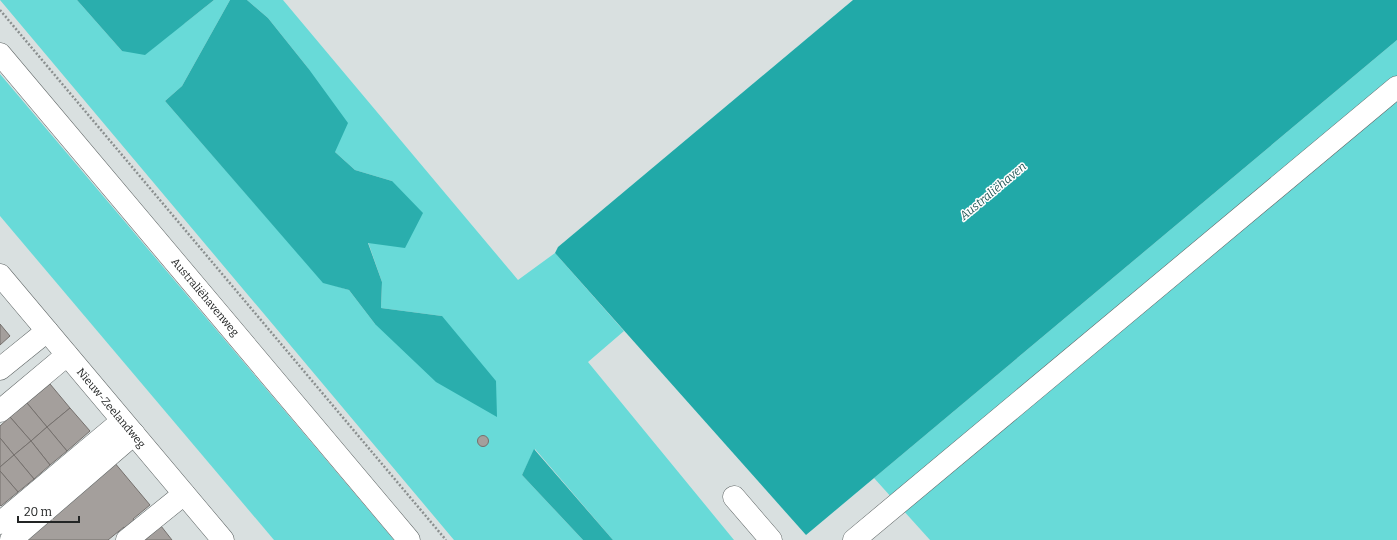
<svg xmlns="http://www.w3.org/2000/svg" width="1397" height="540" font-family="Bitter,serif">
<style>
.green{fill:#68dad8}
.forest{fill:#2aaead}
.water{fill:#21a9a8}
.building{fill:#a49f9c;stroke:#75706d}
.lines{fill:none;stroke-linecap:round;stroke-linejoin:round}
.minor-casing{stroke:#606666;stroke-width:23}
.path{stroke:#8a8f8f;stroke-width:2.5;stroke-dasharray:2 2;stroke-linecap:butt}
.minor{stroke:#fff;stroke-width:22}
.labels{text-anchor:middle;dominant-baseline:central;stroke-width:3;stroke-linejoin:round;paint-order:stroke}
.street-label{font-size:11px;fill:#232525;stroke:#fff}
.water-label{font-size:12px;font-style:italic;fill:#265a59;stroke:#fff}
</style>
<rect width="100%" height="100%" fill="#d9e0e0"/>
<g class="green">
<polygon points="0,0 77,0 122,51 185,23 214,0 230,0 182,86 165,101 323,282 349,290 375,324 442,316 381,308 382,282 368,242 392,181 355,170 335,152 308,68 268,18 247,0 283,0 518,280 555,253 624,331 588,362 734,540 613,540 535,449 522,475 583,540 454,540"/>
<polygon points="1397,40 1397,540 930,540 874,478"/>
<polygon points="0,74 394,540 274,540 0,216"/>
</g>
<g class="forest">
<polygon points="77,0 214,0 145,55 122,51"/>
<polygon points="230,0 247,0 268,18 308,68 348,123 335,152 355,170 392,181 423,213 405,248 368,243 382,282 381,308 442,316 496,381 497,417 436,382 375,324 349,290 323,283 165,101 182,86"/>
<polygon points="534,449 613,540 583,540 522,475"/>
</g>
<polygon class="water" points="853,0 1397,0 1397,40 806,535 555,253 558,247"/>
<g class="building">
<polygon points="0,324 10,336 0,345"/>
<polygon points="50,384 70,408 47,427 27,403"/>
<polygon points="27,403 47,427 31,441 10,417"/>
<polygon points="70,408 90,431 67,451 47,427"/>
<polygon points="10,417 31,441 14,455 0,438 0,426"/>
<polygon points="47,427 67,451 50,465 31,441"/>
<circle cx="483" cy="441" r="5.5"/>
<polygon points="0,438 14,455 0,467"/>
<polygon points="31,441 50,465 34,479 14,455"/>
<polygon points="14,455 34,479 18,492 0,471 0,467"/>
<polygon points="114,462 150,505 133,519 135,522 126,530 124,527 108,540 21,540"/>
<polygon points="0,471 18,492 1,506 0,505"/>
<polygon points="161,526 172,540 145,540"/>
</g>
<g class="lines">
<g class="minor-casing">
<g id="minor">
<polyline points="0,54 409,540"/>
<polyline points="0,275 223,540"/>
<polyline points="0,369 47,331"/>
<polyline points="0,411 67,355"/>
<polyline points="734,497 771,540"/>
<polyline points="0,523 122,421"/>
<polyline points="11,540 134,434"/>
<polyline points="127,540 184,494"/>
<polyline points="854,540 1397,87"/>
</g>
</g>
<polyline class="path" points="0,10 446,540"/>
<use href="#minor" class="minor"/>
</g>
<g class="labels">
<g class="street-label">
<text transform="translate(205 297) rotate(50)">Australiëhavenweg</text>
<text transform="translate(111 408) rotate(50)">Nieuw-Zeelandweg</text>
</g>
<g class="water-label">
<text transform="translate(993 191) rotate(-40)">Australiëhaven</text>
</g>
</g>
<path d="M18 516v6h61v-6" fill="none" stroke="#232525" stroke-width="2"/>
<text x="24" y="516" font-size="12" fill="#232525" stroke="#ffffff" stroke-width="3" paint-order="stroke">20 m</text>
</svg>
